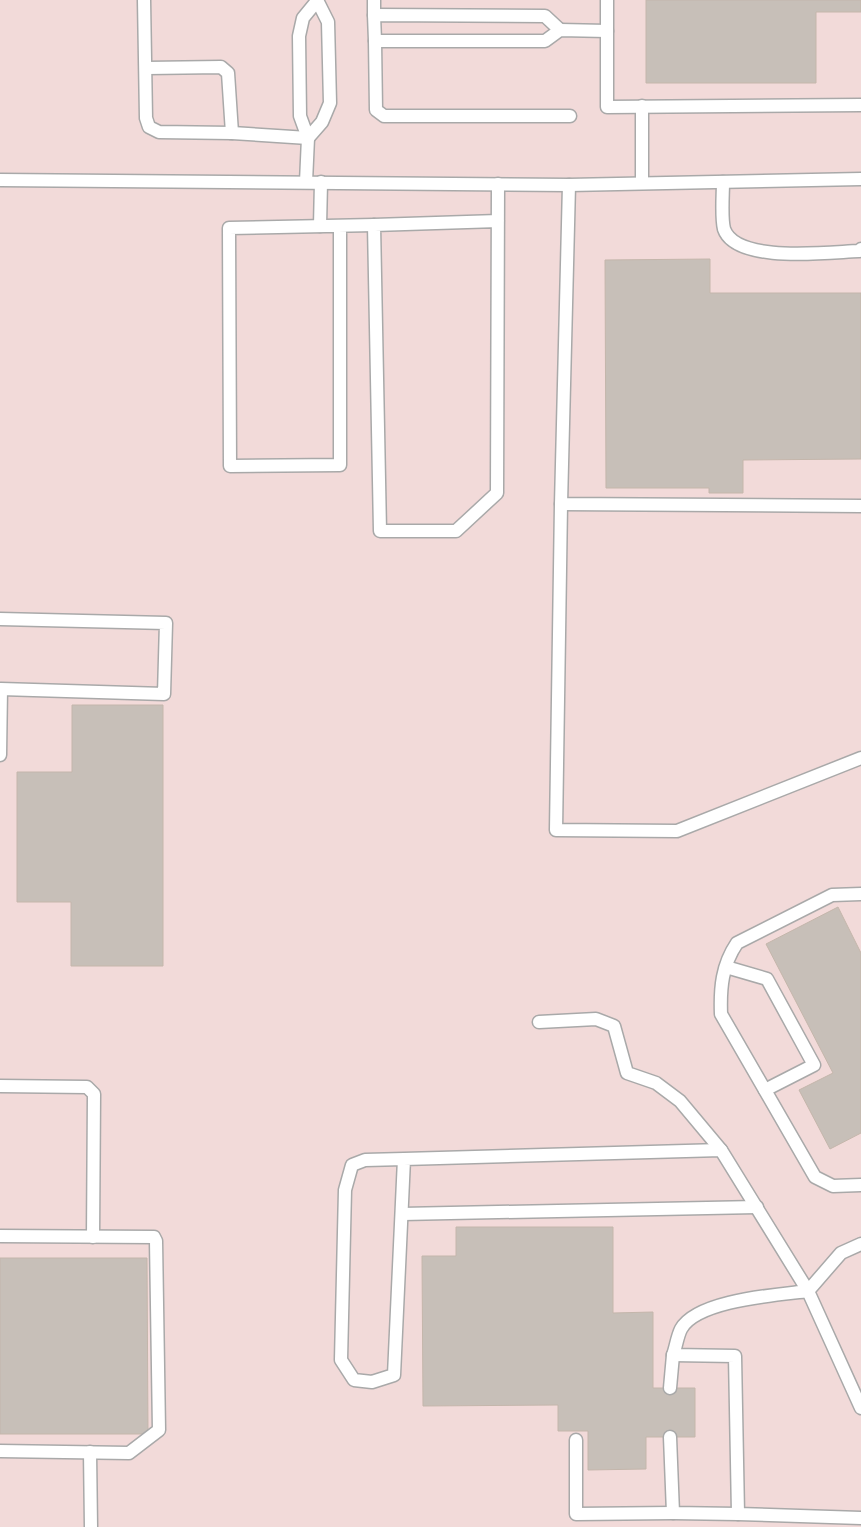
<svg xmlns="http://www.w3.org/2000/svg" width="861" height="1527" font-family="'Space Grotesk',sans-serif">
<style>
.commercial{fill:#f2dad9}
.building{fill:#c7bfb8;stroke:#c4b6ab}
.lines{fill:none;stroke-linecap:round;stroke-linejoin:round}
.lane-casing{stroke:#a9a9a9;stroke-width:15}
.lane{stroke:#fff;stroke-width:12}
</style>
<rect width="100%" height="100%" fill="#f2efe9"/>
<rect class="commercial" x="0" y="0" width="861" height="1527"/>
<g class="building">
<polygon points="646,0 861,0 861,12 816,12 816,83 646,83"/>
<polygon points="710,259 710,293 861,293 861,459 743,460 743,493 709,493 709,488 606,488 605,260"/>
<polygon points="72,705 163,705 163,966 71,966 71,902 17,902 17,772 72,772"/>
<polygon points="838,907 861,953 861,1133 830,1149 799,1090 833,1073 766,944"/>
<polygon points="456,1227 613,1227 613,1313 653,1312 653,1388 695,1388 695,1437 646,1437 646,1469 588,1470 588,1431 558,1431 558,1405 423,1406 422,1256 456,1256"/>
<polygon points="0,1258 147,1258 148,1434 0,1434"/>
</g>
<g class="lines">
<g class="lane-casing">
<g id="lane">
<polyline points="144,0 146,118 149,127 159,132 232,133 308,138"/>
<polyline points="607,0 607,107 861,105"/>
<polyline points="374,15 374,0"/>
<polyline points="375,41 374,15 545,16 560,30"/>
<polyline points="147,68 221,67 228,73 232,133"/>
<polyline points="642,106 642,183"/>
<polyline points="570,116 384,116 376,110 375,41 545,41 560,30 607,31"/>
<polyline points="308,138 322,122 330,103 328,22 317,0"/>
<polyline points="0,180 569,185 861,179"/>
<polyline points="306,182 308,138 300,116 299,36 303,18 317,1"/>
<path d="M723,182C723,194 721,217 724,229C736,264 829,252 859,251L861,249"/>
<polyline points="569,185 561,504 861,506"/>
<polyline points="498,221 374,225 380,531 456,531 497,493 498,184"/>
<polyline points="320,226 321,182"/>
<polyline points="340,226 340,465 230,466 229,228 374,225"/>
<polyline points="561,504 556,830 677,831 861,758"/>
<polyline points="0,619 166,623 164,694 1,689 0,755"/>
<path d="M861,894L832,895L737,943C722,965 720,988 721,1014L815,1177L833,1186L861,1185"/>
<polyline points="726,967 767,979 814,1065 765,1090"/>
<polyline points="539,1022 596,1019 614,1026 627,1073 656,1083 680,1101 721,1150"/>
<polyline points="0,1086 87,1087 94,1094 93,1237"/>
<path d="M404,1159L394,1375L372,1382L354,1380L341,1360L345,1190L352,1165L365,1160L404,1159L721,1150L808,1291C777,1295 697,1300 681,1329C677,1337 676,1347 673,1355L735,1356L738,1514L861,1518"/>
<polyline points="402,1214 757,1207"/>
<polyline points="0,1236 154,1237 156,1241 159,1430 129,1453 0,1451"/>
<polyline points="861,1244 841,1253 808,1291 861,1408"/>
<polyline points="670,1388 673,1355"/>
<polyline points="670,1437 673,1513 738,1514"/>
<polyline points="576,1440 576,1514 673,1513"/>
<polyline points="90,1452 91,1527"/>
</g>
</g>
<use href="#lane" class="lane"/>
</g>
</svg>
